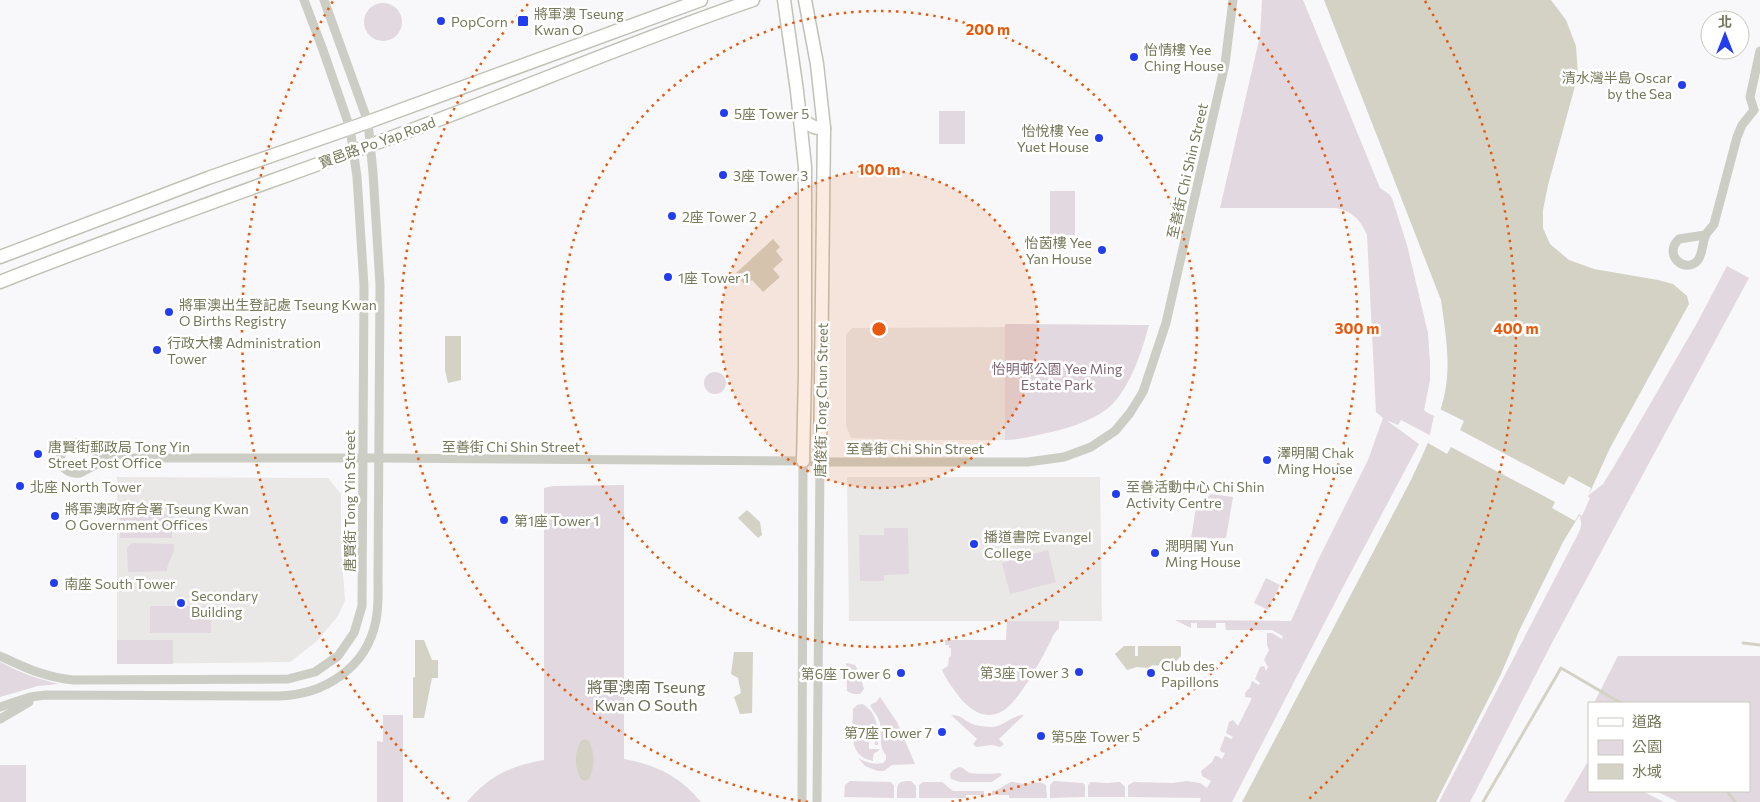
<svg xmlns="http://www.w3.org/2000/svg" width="1760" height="802" font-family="Commissioner,'Noto Sans TC',sans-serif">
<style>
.built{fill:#e9e8e7}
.green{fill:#e2d8df}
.water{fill:#d3d2c5}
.pier{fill:#f8f7f9}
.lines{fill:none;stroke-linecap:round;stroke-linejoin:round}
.stream{stroke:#d3d2c5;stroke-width:3}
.secondary-casing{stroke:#c1c2b6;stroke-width:15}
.street{stroke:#cccdc4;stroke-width:9}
.secondary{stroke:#fff;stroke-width:12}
.ring{fill:none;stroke:#e8590c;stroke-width:2.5;stroke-dasharray:2.5 5}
.poi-dot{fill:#223dee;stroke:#fff;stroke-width:2}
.labels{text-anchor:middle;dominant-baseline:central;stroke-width:5;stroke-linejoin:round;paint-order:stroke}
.poi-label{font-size:14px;fill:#757859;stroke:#fff;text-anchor:start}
.street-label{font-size:14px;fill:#757859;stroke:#fff}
.park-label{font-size:14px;fill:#806675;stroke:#fff}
.quarter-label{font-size:16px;fill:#6c6e55;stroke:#fff}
.centre{fill:#e8590c;stroke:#fff;stroke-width:2.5}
.ring-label{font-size:15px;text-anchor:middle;font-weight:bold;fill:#e8590c;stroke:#fff;stroke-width:5;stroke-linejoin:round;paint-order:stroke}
</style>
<rect width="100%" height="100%" fill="#f8f7f9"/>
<g class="built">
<polygon points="1005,327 1005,440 909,440 851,438 846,425 846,335 852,328"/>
<polygon points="117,477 328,478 341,494 341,548 345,600 338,616 317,641 290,662 117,664"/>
<polygon points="847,477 1100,477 1102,621 849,621"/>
</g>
<g class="green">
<path d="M1262,0H1303L1380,188L1389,194L1392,198L1407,245L1428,333L1430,364V380L1424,410L1426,412L1589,495L1603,484L1613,468L1697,323L1727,266L1749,278L1553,641L1470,802H1439L1578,534C1582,526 1582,523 1579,514L1401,420L1398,425L1386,420L1419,444L1342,589L1232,802H1200L1201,798L1128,797V785L1134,782L1173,783L1187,781L1200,783L1207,788L1211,781L1202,776L1201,771L1212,762L1215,756H1217L1222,759L1225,753L1221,752L1220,749L1225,736L1231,739L1233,737L1226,733L1229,722L1233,720L1238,726L1252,698L1245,697V693L1250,687L1252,681L1259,685L1260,683L1255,679L1260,667L1264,666L1266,671L1268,667L1264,660L1269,650L1267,645V633H1272L1282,639L1283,636L1272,630H1226L1225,623H1216V628H1197V623H1191V628L1175,620L1291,621L1318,560L1368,460L1383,418L1376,412L1367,235C1360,219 1352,211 1335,208H1220L1260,36Z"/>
<circle cx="383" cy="22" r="19"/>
<rect x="939" y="111" width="26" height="33"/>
<polygon points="1050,191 1075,191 1075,235 1050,236"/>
<path d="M1005,324L1149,325C1142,351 1129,392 1107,409C1090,422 1063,430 1042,434C1030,437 1018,440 1005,440Z"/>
<circle cx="715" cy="383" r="11"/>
<path d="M624,485V759C656,765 680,776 701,802H467C490,775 511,766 544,760V488L553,486Z"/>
<polygon points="1211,494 1233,497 1226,538 1191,539 1196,507"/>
<rect x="120" y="514" width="52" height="24"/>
<polygon points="884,528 908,528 909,574 884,575 884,581 860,581 859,535 884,535"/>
<path d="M132,543L174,544C176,554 167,561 167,571L128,572L127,548Z"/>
<polygon points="1048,550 1056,582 1010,594 1002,563"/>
<polygon points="1266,578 1280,585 1268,610 1254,603"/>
<rect x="150" y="606" width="61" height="27"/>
<path d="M1007,621H1059V628L1054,634C1045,653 1018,706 999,713C983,719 971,710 961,699C954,690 947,681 942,670L948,666L949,657L951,656V648H949V645H945V640H1006Z"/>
<rect x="117" y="640" width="56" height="24"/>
<polygon points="1618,656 1760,656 1760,802 1678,802 1656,791 1749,791 1749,703 1594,703"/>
<path d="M0,662C19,672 37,679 59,684L38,686L0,697Z"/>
<path d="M846,663L855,665C857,667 863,685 864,689L860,694H853L847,691Z"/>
<path d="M880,697L897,722L915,764L892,765L884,771H878L865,766L858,758C866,762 873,765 883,763L886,760V755C878,746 882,734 880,723C878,716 873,711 870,705L876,702Z"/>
<path d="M862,704C878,712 878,730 878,745H875L874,739H869V749H879V751C873,752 873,756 873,761C847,756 853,730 853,709L857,705Z"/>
<polygon points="383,715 403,715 403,802 377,802 377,741 383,742"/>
<path d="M951,715C961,715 964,720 972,724C978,726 985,727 992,727C1004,726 1012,715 1024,715L999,739L1004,744L1000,747L992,745L976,747L973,744L977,739Z"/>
<polygon points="1587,763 1589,764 1589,791 1642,791 1664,802 1564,802"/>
<rect x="0" y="765" width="26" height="37"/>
<path d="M959,767C965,768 965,771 970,773C974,774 995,774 1000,773L1002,775L992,782H960L951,779L950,774L953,770Z"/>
<polygon points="850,781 891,782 894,786 894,798 844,797 845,785"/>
<path d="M911,781L916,786V798H897C897,784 896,781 911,781Z"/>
<polygon points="1054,781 1083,783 1085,785 1085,797 1050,798 1050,785"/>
<polygon points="923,782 942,782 953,791 984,791 984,795 966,795 966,798 919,798 919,785"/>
<path d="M1011,782C1016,782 1020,784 1024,784C1033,784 1038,780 1046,785L1047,798H1009V795H992V791C998,791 1004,785 1011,782Z"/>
<polygon points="1091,782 1107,783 1120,782 1125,787 1125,797 1088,797 1088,785"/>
</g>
<g class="water">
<path d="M1324,0H1551L1566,20L1576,46L1578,75L1548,185L1543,210V228L1550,244L1569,260L1594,269L1658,280L1673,284L1687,296L1689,304L1610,448L1580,514L1563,542L1520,629L1501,674L1436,802H1242L1412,478C1424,452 1440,419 1445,392C1451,361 1445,330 1441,300Z"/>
<polygon points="773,239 780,247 776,251 783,260 773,269 780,277 763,292 752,280 746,286 735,274"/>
<polygon points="445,336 461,336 461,380 448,383 445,370"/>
<polygon points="747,510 760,522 762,535 758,538 738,518"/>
<polygon points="415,640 424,640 432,660 438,660 438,678 432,678 424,718 413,718 413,678 415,677"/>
<path d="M1124,646H1135V656H1138V646H1181V656L1175,662C1167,663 1161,667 1153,665L1148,668L1137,667L1127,670L1115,654Z"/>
<polygon points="734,652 753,652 752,713 740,714 734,697 741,693 738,678 731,674"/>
<path d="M585,739L589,741C595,754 595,766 589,779L585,781L581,779C574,766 574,754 581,741Z"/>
</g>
<polygon class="pier" points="1440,409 1464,421 1460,430 1564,485 1569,476 1591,488 1588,497 1590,498 1582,516 1579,514 1575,521 1552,508 1555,502 1451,447 1447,454 1428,443 1434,416 1437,417"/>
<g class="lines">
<g class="stream">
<polyline points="1743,643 1760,645"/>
<polyline points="1727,791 1735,802"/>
<polyline points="1483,802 1561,668 1621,703"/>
</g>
<g class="secondary-casing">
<g id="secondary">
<polyline points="784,0 797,91 805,167 805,372 803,461"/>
<polyline points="805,0 817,64 824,128 820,462"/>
<path d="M800,115C807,124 813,129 824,128"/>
<polyline points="0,257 208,178 368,122 701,0"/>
<path d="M0,282C131,230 265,184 398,135C517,91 633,41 753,0"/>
</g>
</g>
<g class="street">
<polyline points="1754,110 1750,97 1760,51"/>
<path d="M1705,235L1679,239C1662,255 1686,275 1698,260C1703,253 1702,244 1705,237C1706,232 1712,228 1714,224L1737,137L1742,125L1754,110"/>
<path d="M108,458L77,443C53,444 56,476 80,473L108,458H378L803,461L820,462H1028L1064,457L1091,447L1115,431L1130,413L1143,392L1166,323L1225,64L1233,0"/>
<path d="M0,656C26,668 44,677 73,680L288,679L315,672L338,656L354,633L362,606L364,286L357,177L350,128L323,50L304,0"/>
<path d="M0,707L30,697L46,695L278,696C324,695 367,668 376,620C379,606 378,591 378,577L380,285L373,173L368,122L324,0"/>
<polyline points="0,719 29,702"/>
<polyline points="802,802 803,461"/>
<polyline points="817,802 820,462"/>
</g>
<use href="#secondary" class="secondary"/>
</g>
<circle cx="879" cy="329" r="159" fill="#e8590c" fill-opacity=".12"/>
<g class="ring">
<circle cx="879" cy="329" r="159"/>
<circle cx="879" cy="329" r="318"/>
<path d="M808 802A478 478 0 0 1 529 3M1229 3A478 478 0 0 1 950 802"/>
<path d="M449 799A637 637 0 0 1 333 1M1425 1A637 637 0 0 1 1309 799"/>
</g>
<g class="poi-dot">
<circle cx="441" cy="21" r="5"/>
<rect x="517" y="15" width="12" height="12" rx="2.5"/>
<circle cx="1134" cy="57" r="5"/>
<circle cx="1682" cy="85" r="5"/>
<circle cx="724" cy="113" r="5"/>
<circle cx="1099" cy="138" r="5"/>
<circle cx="723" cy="175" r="5"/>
<circle cx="672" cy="216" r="5"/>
<circle cx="1102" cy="250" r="5"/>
<circle cx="668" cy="277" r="5"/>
<circle cx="169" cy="312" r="5"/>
<circle cx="157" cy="350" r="5"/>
<circle cx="38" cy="454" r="5"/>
<circle cx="1267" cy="460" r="5"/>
<circle cx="20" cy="486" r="5"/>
<circle cx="1116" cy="494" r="5"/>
<circle cx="55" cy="516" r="5"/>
<circle cx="504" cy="520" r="5"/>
<circle cx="974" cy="544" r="5"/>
<circle cx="1155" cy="553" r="5"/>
<circle cx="54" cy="583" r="5"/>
<circle cx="181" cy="603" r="5"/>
<circle cx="1079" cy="672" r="5"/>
<circle cx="901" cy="673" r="5"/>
<circle cx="1151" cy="673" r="5"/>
<circle cx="942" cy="732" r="5"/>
<circle cx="1041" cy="736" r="5"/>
</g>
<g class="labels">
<g class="poi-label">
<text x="534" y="13">將軍澳 Tseung<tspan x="534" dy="16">Kwan O</tspan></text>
<text x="451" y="21">PopCorn</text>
<text x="1144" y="49">怡情樓 Yee<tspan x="1144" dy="16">Ching House</tspan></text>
<text x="1672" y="77" text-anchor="end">清水灣半島 Oscar<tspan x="1672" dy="16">by the Sea</tspan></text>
<text x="734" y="113">5座 Tower 5</text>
<text x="1089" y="130" text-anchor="end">怡悅樓 Yee<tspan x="1089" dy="16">Yuet House</tspan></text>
<text x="733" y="175">3座 Tower 3</text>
<text x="682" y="216">2座 Tower 2</text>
<text x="1092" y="242" text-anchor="end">怡茵樓 Yee<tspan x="1092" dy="16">Yan House</tspan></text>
<text x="678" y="277">1座 Tower 1</text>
<text x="179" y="304">將軍澳出生登記處 Tseung Kwan<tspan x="179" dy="16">O Births Registry</tspan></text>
<text x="167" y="342">行政大樓 Administration<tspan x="167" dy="16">Tower</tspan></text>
<text x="48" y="446">唐賢街郵政局 Tong Yin<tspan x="48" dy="16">Street Post Office</tspan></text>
<text x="1277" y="452">澤明閣 Chak<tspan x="1277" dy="16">Ming House</tspan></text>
<text x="30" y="486">北座 North Tower</text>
<text x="1126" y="486">至善活動中心 Chi Shin<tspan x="1126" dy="16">Activity Centre</tspan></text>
<text x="65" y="508">將軍澳政府合署 Tseung Kwan<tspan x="65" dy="16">O Government Offices</tspan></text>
<text x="514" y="520">第1座 Tower 1</text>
<text x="984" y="536">播道書院 Evangel<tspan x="984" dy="16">College</tspan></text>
<text x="1165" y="545">潤明閣 Yun<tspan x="1165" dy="16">Ming House</tspan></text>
<text x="64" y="583">南座 South Tower</text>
<text x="191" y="595">Secondary<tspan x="191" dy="16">Building</tspan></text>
<text x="1161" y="665">Club des<tspan x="1161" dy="16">Papillons</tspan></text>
<text x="1069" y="672" text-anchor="end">第3座 Tower 3</text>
<text x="891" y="673" text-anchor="end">第6座 Tower 6</text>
<text x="932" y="732" text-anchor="end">第7座 Tower 7</text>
<text x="1051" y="736">第5座 Tower 5</text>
</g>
<g class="street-label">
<text transform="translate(377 142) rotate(-20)">寶邑路 Po Yap Road</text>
<text transform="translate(1187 171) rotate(-77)">至善街 Chi Shin Street</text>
<text transform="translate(821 400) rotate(-89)">唐俊街 Tong Chun Street</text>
<text x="511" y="446">至善街 Chi Shin Street</text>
<text x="915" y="448">至善街 Chi Shin Street</text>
<text transform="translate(349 501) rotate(-90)">唐賢街 Tong Yin Street</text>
</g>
<g class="park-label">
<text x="1057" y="368">怡明邨公園 Yee Ming<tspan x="1057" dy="16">Estate Park</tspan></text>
</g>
<g class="quarter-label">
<text x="646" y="686">將軍澳南 Tseung<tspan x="646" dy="18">Kwan O South</tspan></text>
</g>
</g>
<circle cx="879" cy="329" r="8" class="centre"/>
<g class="ring-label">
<text x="988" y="35">200 m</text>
<text x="879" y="175">100 m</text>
<text x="1357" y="334">300 m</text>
<text x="1516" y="334">400 m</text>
</g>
<rect x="1588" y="702" width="162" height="90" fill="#ffffff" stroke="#c8c9bd"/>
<rect x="1598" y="718" width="25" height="8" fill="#ffffff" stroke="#c8c9bd"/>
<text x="1632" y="727" font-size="15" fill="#757859">道路</text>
<rect x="1598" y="740" width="25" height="15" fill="#e2d8df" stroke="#c8c9bd"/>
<text x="1632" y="752" font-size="15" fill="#757859">公園</text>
<rect x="1598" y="764" width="25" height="15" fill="#d3d2c5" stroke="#c8c9bd"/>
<text x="1632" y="777" font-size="15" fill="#757859">水域</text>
<g transform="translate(1725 35)"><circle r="24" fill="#ffffff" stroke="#c8c9bd"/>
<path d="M0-4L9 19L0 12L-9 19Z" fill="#223dee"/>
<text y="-8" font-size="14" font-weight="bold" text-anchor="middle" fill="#757859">北</text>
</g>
</svg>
